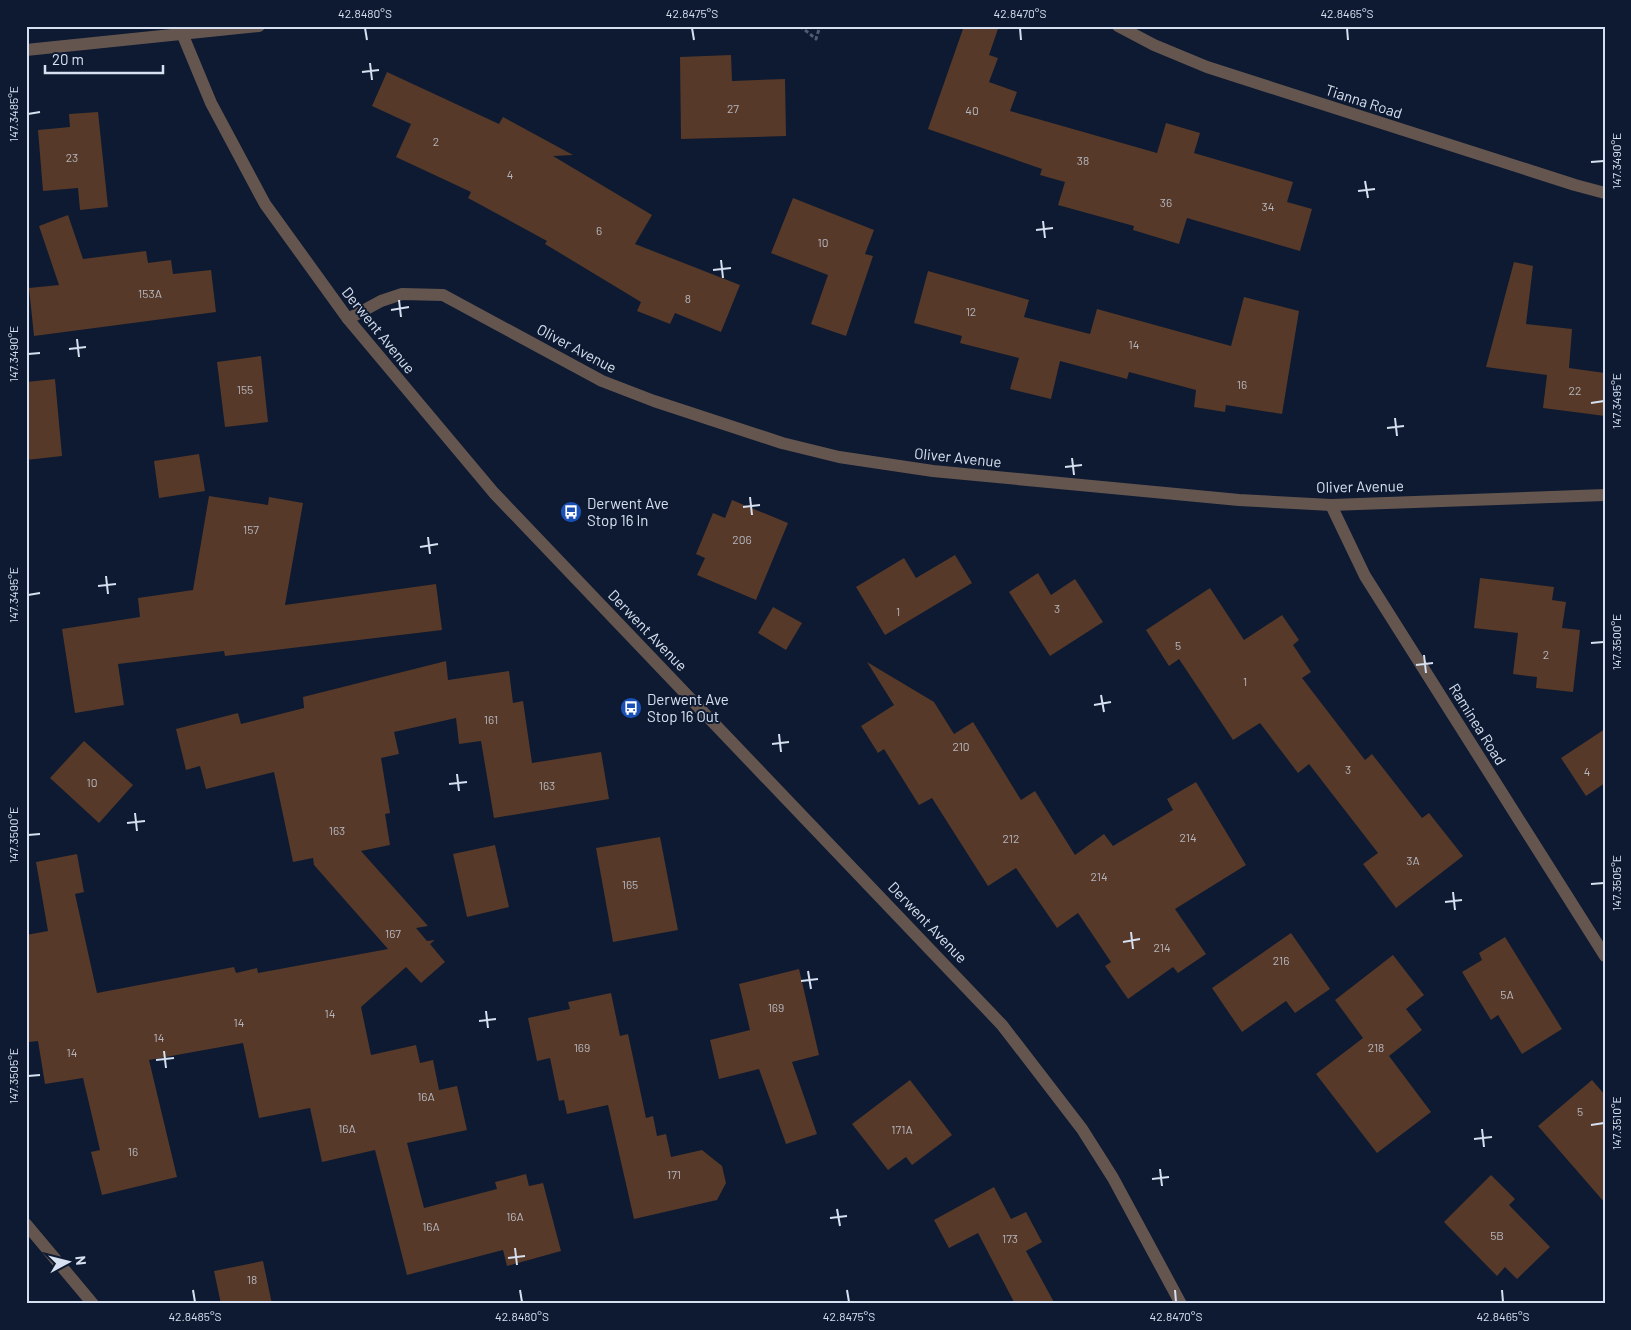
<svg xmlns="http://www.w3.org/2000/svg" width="1631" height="1330" font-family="Barlow,sans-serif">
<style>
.building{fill:#563928}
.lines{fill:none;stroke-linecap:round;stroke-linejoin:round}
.path{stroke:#4f5b70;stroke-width:3;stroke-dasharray:4 2.5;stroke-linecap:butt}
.lane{stroke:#65554f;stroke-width:12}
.street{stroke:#65554f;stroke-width:12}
.ticks{fill:none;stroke:#d6e0f0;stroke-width:2}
.labels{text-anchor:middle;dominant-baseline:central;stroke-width:4;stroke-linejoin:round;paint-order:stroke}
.number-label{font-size:12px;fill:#b6b6be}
.street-label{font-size:15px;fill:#d6e0f0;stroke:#0d1a31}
.poi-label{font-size:15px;fill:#d6e0f0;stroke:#0d1a31;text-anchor:start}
.neatline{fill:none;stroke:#d6e0f0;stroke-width:2}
.ticks-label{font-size:12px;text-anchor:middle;fill:#d6e0f0}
</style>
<rect width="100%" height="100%" fill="#0d1a31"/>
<g class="building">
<polygon points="964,26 999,26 989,55 998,58 989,82 1017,92 1010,111 1157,153 1166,123 1200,133 1194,153 1293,182 1287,202 1312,209 1300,251 1187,218 1179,244 1133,230 1134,226 1058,205 1065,182 1040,175 1042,169 928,129"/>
<polygon points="731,55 732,81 785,79 786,136 681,139 680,57"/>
<polygon points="387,72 499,124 503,117 573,155 553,156 652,215 635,244 740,285 721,332 675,313 670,324 637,311 641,302 545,244 547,241 468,198 471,192 396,157 411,124 372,106"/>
<polygon points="98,112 108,207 80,210 78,188 43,191 38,130 70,127 69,114"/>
<polygon points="793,198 874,230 865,254 873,256 846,336 811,324 828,275 771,253"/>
<polygon points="68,215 83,259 146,251 148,263 171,260 173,274 211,270 216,312 34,336 29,288 59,285 39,226"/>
<polygon points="1514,262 1533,266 1526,324 1572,329 1569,368 1605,373 1605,416 1543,408 1547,375 1486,367"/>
<polygon points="928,271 1029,300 1024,317 1090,334 1097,309 1231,346 1244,297 1299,311 1282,414 1226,405 1225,412 1194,407 1196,390 1129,372 1127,379 1060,361 1051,399 1010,389 1019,358 960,343 962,336 914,323"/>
<polygon points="261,356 268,422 225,427 217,362"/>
<polygon points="55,379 62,456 26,460 26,382"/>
<polygon points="199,454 205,491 159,498 154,461"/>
<polygon points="209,496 268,505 269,497 303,503 285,605 436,584 442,630 225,656 224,651 118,664 124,705 75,713 62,629 140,617 138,598 193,590"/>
<polygon points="732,500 788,523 756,600 697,575 705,558 696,554 713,513 725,518"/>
<polygon points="955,555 972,583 885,635 856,587 904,558 916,578"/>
<polygon points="1038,573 1051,595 1075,579 1103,622 1050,656 1009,592"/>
<polygon points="1480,578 1554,587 1552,600 1566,602 1562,628 1580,630 1573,692 1536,688 1537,677 1513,674 1518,633 1474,628"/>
<polygon points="1210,588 1244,640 1282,615 1299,640 1293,645 1311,672 1302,678 1365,760 1372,754 1422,818 1429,813 1463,856 1396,908 1363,864 1378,853 1309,764 1298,773 1260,723 1233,740 1179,659 1169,666 1146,630"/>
<polygon points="773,607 802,623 786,650 758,633"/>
<polygon points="446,661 448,680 509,671 513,703 523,701 532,763 601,752 609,799 494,818 481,741 459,744 456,718 394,732 399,754 381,758 390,813 385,814 390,845 361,851 428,926 416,928 427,941 435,940 430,944 445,962 421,983 406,967 361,1007 371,1055 416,1045 420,1063 433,1060 439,1090 457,1086 467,1130 407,1143 424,1208 497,1189 495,1182 526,1174 529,1186 543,1183 561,1251 507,1266 503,1250 407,1275 375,1150 322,1162 310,1108 259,1118 243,1043 149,1060 177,1177 102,1195 91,1152 100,1150 83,1078 45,1084 38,1041 29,1042 26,1024 26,935 48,931 36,862 77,854 84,892 75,894 97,993 234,967 236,973 257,968 258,973 388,949 314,865 313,858 293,862 274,772 206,789 200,766 186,770 176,729 238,713 241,724 304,708 303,697"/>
<polygon points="867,662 934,702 954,734 973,722 1021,800 1035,791 1075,855 1104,834 1113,846 1173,810 1167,799 1196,782 1246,865 1175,909 1206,954 1178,973 1173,967 1128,999 1105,966 1111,962 1078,913 1057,928 1016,868 988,886 932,798 919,805 884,749 878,753 861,726 894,705"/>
<polygon points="1605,729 1605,783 1586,796 1561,758"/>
<polygon points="84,741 133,785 99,823 50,778"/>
<polygon points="660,837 678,930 613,942 596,848"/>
<polygon points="495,845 509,907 467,917 453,854"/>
<polygon points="1291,933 1330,989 1295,1013 1286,1001 1242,1032 1212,988"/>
<polygon points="1505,937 1562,1029 1522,1054 1498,1015 1491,1020 1462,972 1482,960 1479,953"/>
<polygon points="1393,955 1424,995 1406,1009 1422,1030 1389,1056 1431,1112 1377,1153 1316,1074 1363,1038 1335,1000"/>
<polygon points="799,969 819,1055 792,1062 817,1134 786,1144 759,1069 719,1079 710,1040 750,1030 739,984"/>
<polygon points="611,993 620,1036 628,1034 646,1118 653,1116 657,1136 666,1134 671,1157 702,1150 722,1166 726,1183 717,1200 634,1219 608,1105 567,1114 564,1100 559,1101 550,1058 537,1061 528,1018 570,1009 568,1002"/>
<polygon points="910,1080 952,1135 912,1165 906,1157 888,1170 852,1124"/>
<polygon points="1592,1080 1605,1095 1605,1203 1538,1126"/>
<polygon points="1491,1175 1515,1199 1509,1205 1550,1247 1517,1279 1505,1267 1497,1276 1444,1222"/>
<polygon points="994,1187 1011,1219 1026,1212 1042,1242 1026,1251 1055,1304 1015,1304 978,1233 949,1248 934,1220"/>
<polygon points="263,1261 272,1304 221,1304 214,1271"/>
</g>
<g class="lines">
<polyline class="path" points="800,26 816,39 820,26"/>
<polyline class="lane" points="1118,26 1154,45 1207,67 1575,185 1605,193"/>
<g class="street">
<polyline points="179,26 211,103 265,204 348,319 494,493 1002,1025 1082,1129 1113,1178 1181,1304"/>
<polyline points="26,50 259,26"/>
<polyline points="348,319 381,301 402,294 443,295 602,381 654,401 782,443 839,457 933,471 1239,500 1331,505 1605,495"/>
<polyline points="1331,505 1365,576 1605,956"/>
<polyline points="26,1224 93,1304"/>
</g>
</g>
<path class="ticks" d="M365,28L367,40M692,28L694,40M1020,28L1021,40M1347,28L1348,40M370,63L372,80M362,72L379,70M28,114L40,112M1591,162L1604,161M1365,181L1368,198M1358,191L1375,189M1043,221L1045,238M1036,230L1053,228M721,260L723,278M713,270L731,268M399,300L401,317M391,310L409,307M77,339L79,357M69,349L86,347M28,354L40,353M1591,403L1604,401M1395,418L1397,436M1387,428L1404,426M1072,458L1074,475M1065,467L1082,465M750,497L752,515M743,507L760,505M428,537L430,554M420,547L438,544M106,576L108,594M98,586L116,584M28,595L40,593M1591,643L1604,642M1424,655L1426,673M1416,665L1433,663M1101,695L1104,712M1094,705L1111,702M779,734L781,752M772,744L789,742M457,774L459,791M449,784L467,782M135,813L137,831M127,823L145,821M28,835L40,834M1591,884L1604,883M1453,892L1455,910M1445,902L1462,900M1131,932L1133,949M1123,942L1140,939M808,971L811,989M801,981L818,979M486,1011L488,1028M479,1021L496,1019M164,1051L166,1068M156,1060L174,1058M28,1076L40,1075M1591,1125L1604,1123M1482,1129L1484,1147M1474,1139L1492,1137M1160,1169L1162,1186M1152,1179L1169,1177M837,1209L840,1226M830,1218L847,1216M515,1248L517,1265M508,1258L525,1256M193,1290L195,1302M520,1290L522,1302M847,1290L849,1302M1175,1290L1176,1302M1502,1290L1503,1302"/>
<defs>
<g id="bus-disc" transform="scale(1.125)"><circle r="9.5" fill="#1a4fb4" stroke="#0d1a31"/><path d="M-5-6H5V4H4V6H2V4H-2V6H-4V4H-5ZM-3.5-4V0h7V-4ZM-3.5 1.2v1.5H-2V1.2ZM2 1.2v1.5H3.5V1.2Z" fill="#fff"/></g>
</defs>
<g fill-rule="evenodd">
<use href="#bus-disc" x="571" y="512"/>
<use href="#bus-disc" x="631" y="708"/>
</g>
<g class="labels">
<g class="number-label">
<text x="733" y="108">27</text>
<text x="972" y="110">40</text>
<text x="436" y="141">2</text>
<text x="72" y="157">23</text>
<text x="1083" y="160">38</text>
<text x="510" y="174">4</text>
<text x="1166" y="202">36</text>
<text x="1268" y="206">34</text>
<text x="599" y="230">6</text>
<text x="823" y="242">10</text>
<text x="150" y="293">153A</text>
<text x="688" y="298">8</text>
<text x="971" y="311">12</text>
<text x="1134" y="344">14</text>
<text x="1242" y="384">16</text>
<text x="245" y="389">155</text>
<text x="1575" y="390">22</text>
<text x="251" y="529">157</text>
<text x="742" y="539">206</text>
<text x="1057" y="608">3</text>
<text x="898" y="611">1</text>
<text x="1178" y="645">5</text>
<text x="1546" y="654">2</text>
<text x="1245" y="681">1</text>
<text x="491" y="719">161</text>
<text x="961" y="746">210</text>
<text x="1348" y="769">3</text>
<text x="1587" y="771">4</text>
<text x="92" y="782">10</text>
<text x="547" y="785">163</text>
<text x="337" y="830">163</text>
<text x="1188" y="837">214</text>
<text x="1011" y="838">212</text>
<text x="1413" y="860">3A</text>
<text x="1099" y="876">214</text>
<text x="630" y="884">165</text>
<text x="393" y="933">167</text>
<text x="1162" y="947">214</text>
<text x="1281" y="960">216</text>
<text x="1507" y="994">5A</text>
<text x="776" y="1007">169</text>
<text x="330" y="1013">14</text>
<text x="239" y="1022">14</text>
<text x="159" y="1037">14</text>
<text x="582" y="1047">169</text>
<text x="1376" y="1047">218</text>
<text x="72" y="1052">14</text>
<text x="426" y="1096">16A</text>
<text x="1580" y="1111">5</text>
<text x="347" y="1128">16A</text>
<text x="902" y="1129">171A</text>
<text x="133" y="1151">16</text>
<text x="674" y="1174">171</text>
<text x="515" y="1216">16A</text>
<text x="431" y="1226">16A</text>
<text x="1497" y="1235">5B</text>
<text x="1010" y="1238">173</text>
<text x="252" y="1279">18</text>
</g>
<g class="street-label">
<text transform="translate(1364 101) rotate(18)">Tianna Road</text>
<text transform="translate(379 330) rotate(51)">Derwent Avenue</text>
<text transform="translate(577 348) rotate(28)">Oliver Avenue</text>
<text transform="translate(958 457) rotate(6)">Oliver Avenue</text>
<text transform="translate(1360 486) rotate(-1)">Oliver Avenue</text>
<text transform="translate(648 630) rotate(46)">Derwent Avenue</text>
<text transform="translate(1478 724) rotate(58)">Raminea Road</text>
<text transform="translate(928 922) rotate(46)">Derwent Avenue</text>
</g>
<g class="poi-label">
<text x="587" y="503">Derwent Ave<tspan x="587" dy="17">Stop 16 In</tspan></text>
<text x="647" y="699">Derwent Ave<tspan x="647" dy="17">Stop 16 Out</tspan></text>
</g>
</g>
<rect width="1631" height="1330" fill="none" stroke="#0d1a31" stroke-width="55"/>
<g transform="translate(68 1262) rotate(83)" stroke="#0d1a31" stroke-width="4" paint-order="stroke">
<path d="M0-4L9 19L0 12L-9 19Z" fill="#d6e0f0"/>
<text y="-8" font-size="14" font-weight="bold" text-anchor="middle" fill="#d6e0f0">N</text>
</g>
<path d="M45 65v8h118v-8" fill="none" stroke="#d6e0f0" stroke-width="2.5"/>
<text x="52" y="65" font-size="15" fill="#d6e0f0" stroke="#0d1a31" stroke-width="4" paint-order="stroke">20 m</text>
<rect x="28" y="28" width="1576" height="1274" class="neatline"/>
<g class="ticks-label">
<text x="365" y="18">42.8480°S</text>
<text x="692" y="18">42.8475°S</text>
<text x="1020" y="18">42.8470°S</text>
<text x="1347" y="18">42.8465°S</text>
<text transform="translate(14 114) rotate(-90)" y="4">147.3485°E</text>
<text transform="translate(1617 161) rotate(-90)" y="4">147.3490°E</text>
<text transform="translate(14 354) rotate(-90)" y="4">147.3490°E</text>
<text transform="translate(1617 401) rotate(-90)" y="4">147.3495°E</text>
<text transform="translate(14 595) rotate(-90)" y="4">147.3495°E</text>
<text transform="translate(1617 642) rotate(-90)" y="4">147.3500°E</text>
<text transform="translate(14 835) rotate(-90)" y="4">147.3500°E</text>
<text transform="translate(1617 883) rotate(-90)" y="4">147.3505°E</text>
<text transform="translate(14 1076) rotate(-90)" y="4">147.3505°E</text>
<text transform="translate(1617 1123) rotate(-90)" y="4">147.3510°E</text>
<text x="195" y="1321">42.8485°S</text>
<text x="522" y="1321">42.8480°S</text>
<text x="849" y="1321">42.8475°S</text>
<text x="1176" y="1321">42.8470°S</text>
<text x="1503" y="1321">42.8465°S</text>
</g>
</svg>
